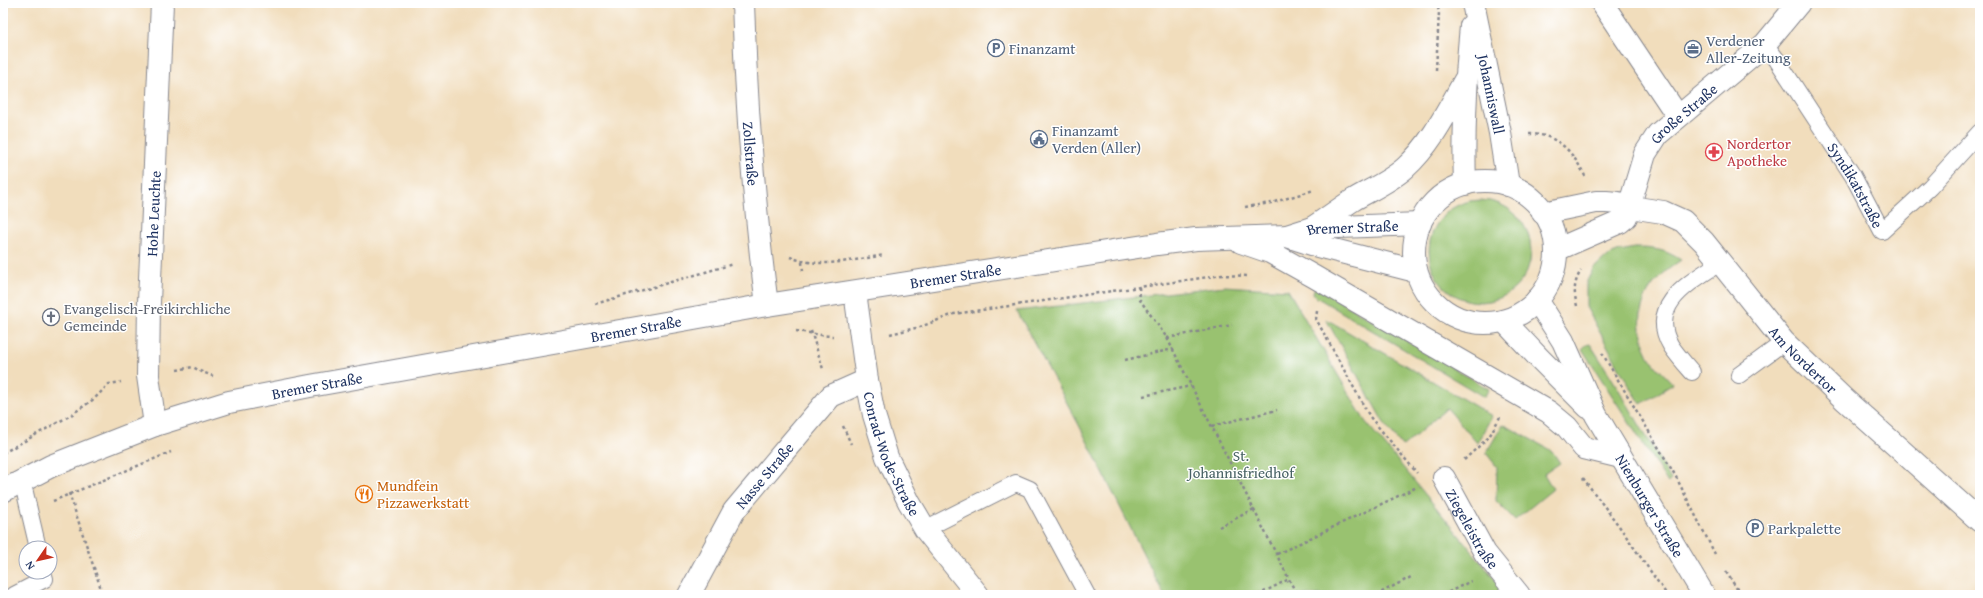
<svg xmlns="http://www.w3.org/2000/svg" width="1983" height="598" font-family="'Gentium Book Plus',serif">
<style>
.green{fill:#99c26f;stroke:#5a7866}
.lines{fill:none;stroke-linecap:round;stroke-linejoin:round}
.service-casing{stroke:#86868d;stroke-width:18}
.minor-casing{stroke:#86868d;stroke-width:24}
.secondary-casing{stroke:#86868d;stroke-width:24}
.primary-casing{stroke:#86868d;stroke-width:24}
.path{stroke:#86868d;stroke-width:2.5;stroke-dasharray:3 3;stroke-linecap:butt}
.service{stroke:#fff;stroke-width:16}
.minor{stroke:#fff;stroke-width:22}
.secondary{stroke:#fff;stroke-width:22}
.primary{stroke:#fff;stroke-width:22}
.labels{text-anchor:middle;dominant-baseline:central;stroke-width:3;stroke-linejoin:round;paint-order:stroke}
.service-label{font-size:15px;fill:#4e5e75;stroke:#fff;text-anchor:start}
.street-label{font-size:15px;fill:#1b2f5e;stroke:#fff}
.health-label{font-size:15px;fill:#be3a42;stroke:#fff;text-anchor:start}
.worship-label{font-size:15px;fill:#5b616d;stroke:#fff;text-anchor:start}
.park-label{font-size:15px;fill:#476264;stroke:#fff}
.food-label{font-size:15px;fill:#c56008;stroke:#fff;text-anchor:start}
</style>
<rect width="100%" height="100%" fill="#fff"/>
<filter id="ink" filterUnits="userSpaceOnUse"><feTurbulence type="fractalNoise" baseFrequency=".025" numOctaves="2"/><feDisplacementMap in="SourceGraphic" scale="8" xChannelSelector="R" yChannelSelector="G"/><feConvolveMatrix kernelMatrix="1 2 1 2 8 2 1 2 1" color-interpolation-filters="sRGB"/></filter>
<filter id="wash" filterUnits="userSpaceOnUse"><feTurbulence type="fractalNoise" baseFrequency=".012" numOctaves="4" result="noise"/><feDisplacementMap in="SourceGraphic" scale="16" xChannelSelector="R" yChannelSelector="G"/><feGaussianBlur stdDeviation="0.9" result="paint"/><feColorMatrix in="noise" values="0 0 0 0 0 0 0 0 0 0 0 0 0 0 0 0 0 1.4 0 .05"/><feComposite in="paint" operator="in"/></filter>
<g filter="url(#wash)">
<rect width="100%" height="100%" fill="#f1ddbc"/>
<g class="green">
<circle cx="1480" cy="251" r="51"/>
<path d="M1634,248C1654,248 1664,249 1681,260C1653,279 1635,300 1642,336C1644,345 1647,354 1652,361C1658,369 1667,377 1673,384L1641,404L1627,382L1586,307V283L1593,269L1607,256L1620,251Z"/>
<polygon points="1224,286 1288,290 1365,421 1508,595 1164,595 1080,427 1017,311"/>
<polygon points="1317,288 1489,389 1484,397 1316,297 1313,293 1314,289"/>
<polygon points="1326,319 1492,416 1477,443 1447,408 1403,447 1385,425"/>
<path d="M1590,344C1619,388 1645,434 1671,480L1668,483L1582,349L1586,345Z"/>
<polygon points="1503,424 1552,451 1560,463 1544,474 1553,489 1515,520 1496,501 1497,467 1486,453"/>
</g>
</g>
<g filter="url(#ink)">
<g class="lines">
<g class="service-casing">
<g id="service">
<path id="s1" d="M1765,44L1777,60L1853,176L1882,231L1930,187L1980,132"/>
<path d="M1692,372C1685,364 1677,355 1671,346C1646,304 1693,281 1721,262"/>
<polyline points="1739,375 1784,342"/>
<polyline points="22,480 38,548"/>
<polyline points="925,529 1016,483 1030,489 1087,595"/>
<polyline points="14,595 45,579 43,572"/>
</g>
</g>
<g class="minor-casing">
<g id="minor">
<path id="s2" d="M743,3C746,104 754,205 767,305"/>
<polyline points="1602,3 1677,115"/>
<path id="s3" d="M1543,213L1596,202H1606L1618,203L1630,207L1663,212L1683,221L1704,242L1784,342L1845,400L1980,521"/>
<path id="s4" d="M1556,250L1620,222L1626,217L1645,154L1658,134L1765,44L1799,3"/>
<path id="s5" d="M855,292L867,380L874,415L887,457L909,502L925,529L978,595"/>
<path id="s6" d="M155,425L148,376L149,302L162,3"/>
<path id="s7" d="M1444,478L1485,553L1519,595"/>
<path id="s8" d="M689,595L734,511L786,449L831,396L867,380"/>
</g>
</g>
<g class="secondary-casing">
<g id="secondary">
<path id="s9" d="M1473,3L1500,133L1508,185"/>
<path d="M1465,184C1463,131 1466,79 1471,26"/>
</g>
</g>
<g class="primary-casing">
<g id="primary">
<circle cx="1485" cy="252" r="71"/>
<path d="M1312,228C1326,219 1339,209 1353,200C1370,190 1389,182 1405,168C1431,145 1448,110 1465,80"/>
<polyline points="1287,236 1318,246 1416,271"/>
<polyline points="1241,242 1270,252 1313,276 1549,412 1567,427 1584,448 1621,457"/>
<path id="s10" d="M1537,300L1563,341L1596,415L1704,595"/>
<polyline points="1504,321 1540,359 1588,407"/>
<path id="s11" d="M3,491L51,466L155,425L229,402L310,386L767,305L1157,244L1196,239L1287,236L1312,228L1420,224"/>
</g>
</g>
<g class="path">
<polyline points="1436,70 1439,12 1437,3"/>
<path d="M1529,134C1558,134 1573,152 1585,176"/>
<polyline points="1245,207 1271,203 1314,190"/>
<path d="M790,257C819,269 854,260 884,255"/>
<polyline points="802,262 803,271"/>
<polyline points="1139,287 1140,300 1167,338 1297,595"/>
<polyline points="595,304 733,264"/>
<path d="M1577,306C1574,293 1573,283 1581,271"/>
<polyline points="1317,311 1316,319 1370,417 1417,473"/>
<path d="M796,331C809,332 820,336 833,336"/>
<polyline points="811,331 823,369"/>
<polyline points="890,334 920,327 954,314 1222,275 1248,276"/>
<polyline points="1167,338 1232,325"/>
<polyline points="1602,353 1675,475 1715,554"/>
<polyline points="1125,360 1173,349"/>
<polyline points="177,370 193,367 202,372 213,376"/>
<polyline points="1143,396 1191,386"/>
<polyline points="843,426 851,444"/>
<polyline points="1212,426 1277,410"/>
<polyline points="3,453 71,415 94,399 109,384 121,382"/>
<polyline points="1464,460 1489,437 1500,417"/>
<polyline points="1583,478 1619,526 1667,595"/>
<polyline points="69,493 103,595"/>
<polyline points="53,501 171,452"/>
<polyline points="1219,527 1254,509"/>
<polyline points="1277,554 1417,487"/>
<polyline points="1726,572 1741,595"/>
<polyline points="1258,595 1289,579"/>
<polyline points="1376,595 1411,577"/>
<polyline points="1443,595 1471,581"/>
</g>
<use href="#service" class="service"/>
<use href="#minor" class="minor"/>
<use href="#secondary" class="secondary"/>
<use href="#primary" class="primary"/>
</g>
</g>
<defs>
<g id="parking-ring" transform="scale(0.9)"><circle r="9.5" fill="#fff" stroke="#5c6f8a" stroke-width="1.5"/><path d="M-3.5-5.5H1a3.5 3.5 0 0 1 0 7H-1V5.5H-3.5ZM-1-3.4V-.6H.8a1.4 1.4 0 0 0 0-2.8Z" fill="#5c6f8a"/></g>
<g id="office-ring" transform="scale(0.9)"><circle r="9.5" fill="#fff" stroke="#5c6f8a" stroke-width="1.5"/><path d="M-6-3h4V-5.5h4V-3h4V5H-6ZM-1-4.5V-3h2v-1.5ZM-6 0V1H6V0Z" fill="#5c6f8a"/></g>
<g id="civic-ring" transform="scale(0.9)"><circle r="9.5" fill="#fff" stroke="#5c6f8a" stroke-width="1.5"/><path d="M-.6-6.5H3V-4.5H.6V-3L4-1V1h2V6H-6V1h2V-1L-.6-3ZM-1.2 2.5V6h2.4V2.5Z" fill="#5c6f8a"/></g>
<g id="pharmacy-ring" transform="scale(0.9)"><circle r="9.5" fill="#fff" stroke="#e0444e" stroke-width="1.5"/><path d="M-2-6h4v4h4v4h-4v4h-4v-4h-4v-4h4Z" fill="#e0444e"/></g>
<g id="church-ring" transform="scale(0.9)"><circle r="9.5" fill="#fff" stroke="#6b7280" stroke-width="1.5"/><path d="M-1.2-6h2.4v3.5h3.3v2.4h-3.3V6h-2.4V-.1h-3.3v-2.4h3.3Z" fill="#6b7280"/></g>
<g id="restaurant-ring" transform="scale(0.9)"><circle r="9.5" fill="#fff" stroke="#e8710a" stroke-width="1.5"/><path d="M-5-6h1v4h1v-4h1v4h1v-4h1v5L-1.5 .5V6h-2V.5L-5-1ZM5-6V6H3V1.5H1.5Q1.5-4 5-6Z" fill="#e8710a"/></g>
</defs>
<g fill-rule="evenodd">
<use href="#parking-ring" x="996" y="48"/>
<use href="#office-ring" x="1693" y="49"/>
<use href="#civic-ring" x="1039" y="139"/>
<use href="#pharmacy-ring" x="1714" y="152"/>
<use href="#church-ring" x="51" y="317"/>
<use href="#restaurant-ring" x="364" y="494"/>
<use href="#parking-ring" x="1755" y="528"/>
</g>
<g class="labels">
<g class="service-label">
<text x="1706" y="40">Verdener<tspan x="1706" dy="17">Aller-Zeitung</tspan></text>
<text x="1009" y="48">Finanzamt</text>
<text x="1052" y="130">Finanzamt<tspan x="1052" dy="17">Verden (Aller)</tspan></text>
<text x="1768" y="528">Parkpalette</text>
</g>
<g class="street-label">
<text stroke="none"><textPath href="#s9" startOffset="93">Johanniswall</textPath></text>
<text stroke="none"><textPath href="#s4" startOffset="200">Große Straße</textPath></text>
<text stroke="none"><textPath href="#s2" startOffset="151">Zollstraße</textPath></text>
<text stroke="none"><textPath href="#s1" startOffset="168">Syndikatstraße</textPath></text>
<text stroke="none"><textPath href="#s6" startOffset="212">Hohe Leuchte</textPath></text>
<text stroke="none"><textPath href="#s11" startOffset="1382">Bremer Straße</textPath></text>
<text stroke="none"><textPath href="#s11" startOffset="981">Bremer Straße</textPath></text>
<text stroke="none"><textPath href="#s11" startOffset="657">Bremer Straße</textPath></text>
<text stroke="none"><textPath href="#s3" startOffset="328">Am Nordertor</textPath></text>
<text stroke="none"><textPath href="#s11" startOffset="333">Bremer Straße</textPath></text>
<text stroke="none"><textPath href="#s5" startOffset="167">Conrad-Wode-Straße</textPath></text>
<text stroke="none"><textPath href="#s8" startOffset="142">Nasse Straße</textPath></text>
<text stroke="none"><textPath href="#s10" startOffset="235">Nienburger Straße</textPath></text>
<text stroke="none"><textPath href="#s7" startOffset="58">Ziegeleistraße</textPath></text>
</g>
<g class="health-label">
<text x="1727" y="143">Nordertor<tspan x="1727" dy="17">Apotheke</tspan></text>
</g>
<g class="worship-label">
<text x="64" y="308">Evangelisch-Freikirchliche<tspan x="64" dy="17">Gemeinde</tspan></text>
</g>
<g class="park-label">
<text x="1241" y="455">St.<tspan x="1241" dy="17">Johannisfriedhof</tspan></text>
</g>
<g class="food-label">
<text x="377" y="485">Mundfein<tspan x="377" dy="17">Pizzawerkstatt</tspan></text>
</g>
</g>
<rect width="1983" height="598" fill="none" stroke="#fff" stroke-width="16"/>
<g transform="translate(38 560) rotate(236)"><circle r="19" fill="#ffffff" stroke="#a4acbf"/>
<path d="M0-3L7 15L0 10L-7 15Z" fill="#c8321e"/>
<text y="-6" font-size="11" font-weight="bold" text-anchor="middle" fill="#1b2f5e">N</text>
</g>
</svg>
